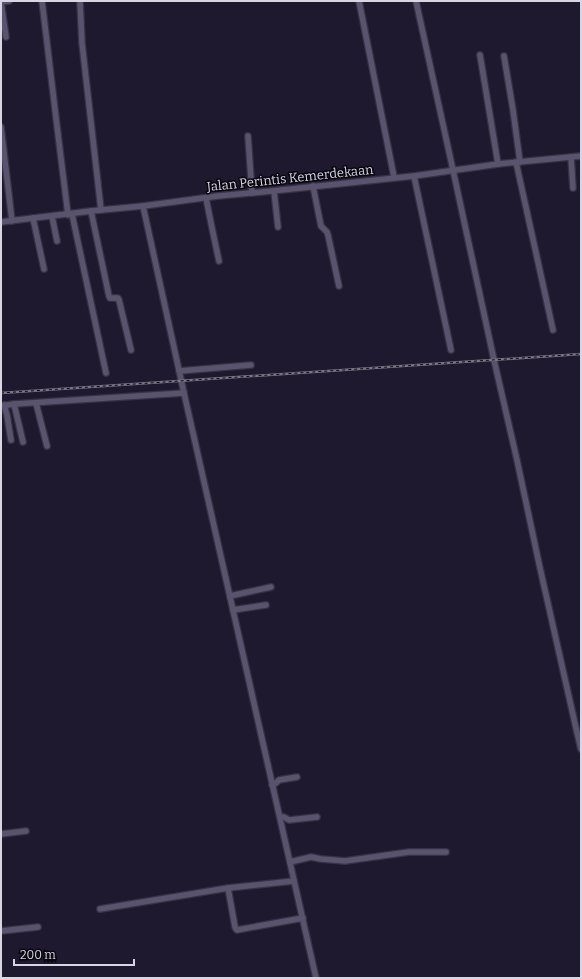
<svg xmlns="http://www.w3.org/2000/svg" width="582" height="979" font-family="Bitter,serif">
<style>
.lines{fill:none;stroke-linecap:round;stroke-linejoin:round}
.minor-casing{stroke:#373243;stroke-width:8}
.minor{stroke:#59536d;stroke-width:5.5}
.rail-casing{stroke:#7a7688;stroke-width:2.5}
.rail{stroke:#08060f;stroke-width:1;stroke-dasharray:3;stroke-linecap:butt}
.labels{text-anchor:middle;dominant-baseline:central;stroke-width:3;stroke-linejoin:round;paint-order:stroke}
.street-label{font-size:13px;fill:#d8d5e4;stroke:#08060f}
</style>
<rect width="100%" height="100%" fill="#1e192f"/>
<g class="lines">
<g class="minor-casing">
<g id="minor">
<polyline points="42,1 57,126 68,215"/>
<polyline points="80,1 82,43 101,210"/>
<polyline points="359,1 394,177"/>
<polyline points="416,1 453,170 494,360 517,460 540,568 576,728 581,749"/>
<polyline points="1,2 6,37"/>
<polyline points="1,2 9,1"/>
<polyline points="480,55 498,164"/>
<polyline points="504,56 513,110 520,162"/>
<polyline points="1,127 12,221"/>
<polyline points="248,136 252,193"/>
<polyline points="571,157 573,188"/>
<polyline points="516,162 553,330"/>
<polyline points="414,176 451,350"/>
<polyline points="313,186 321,226 327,232 328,235 339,286"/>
<polyline points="274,191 278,227"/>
<polyline points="206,198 212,228 219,261"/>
<polyline points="143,206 184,393 316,978"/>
<polyline points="91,211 109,296 110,298 118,298 119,300 131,350"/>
<polyline points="72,214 106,373"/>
<polyline points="52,216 57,241"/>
<polyline points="33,218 44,269"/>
<polyline points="1,222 91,211 143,206 218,196 272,191 414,176 498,164 581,156"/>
<polyline points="179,371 251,365"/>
<polyline points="36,403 47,446"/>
<polyline points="14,404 23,442"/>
<polyline points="4,405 7,415 11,440"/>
<polyline points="1,406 14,404 184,393"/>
<polyline points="230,596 271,587"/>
<polyline points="233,610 266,605"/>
<polyline points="272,785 276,783 279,780 297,777"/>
<polyline points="280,817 284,817 289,820 317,817"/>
<polyline points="1,834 26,831"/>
<polyline points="290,862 311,857 321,859 345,861 409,852 446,852"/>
<polyline points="294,881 228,888 235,927 236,929 237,930 303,918"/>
<polyline points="100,909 228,888"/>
<polyline points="1,931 38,927"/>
</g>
</g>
<use href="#minor" class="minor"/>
<g class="rail-casing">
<polyline id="rail" points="1,393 581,354"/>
</g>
<use href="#rail" class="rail"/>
</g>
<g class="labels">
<g class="street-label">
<text transform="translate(290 178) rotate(-6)">Jalan Perintis Kemerdekaan</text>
</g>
</g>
<rect width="582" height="979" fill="none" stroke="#d8d5e4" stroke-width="4"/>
<path d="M14 959v6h120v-6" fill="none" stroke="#d8d5e4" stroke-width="2"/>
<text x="20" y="959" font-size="12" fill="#d8d5e4" stroke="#08060f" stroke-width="3" paint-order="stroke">200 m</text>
</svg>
